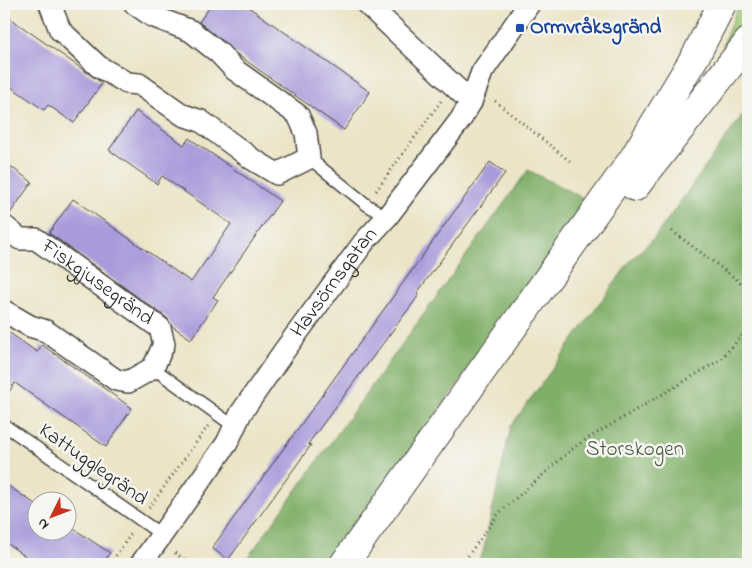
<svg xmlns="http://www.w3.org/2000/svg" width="752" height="568" font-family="'Indie Flower',sans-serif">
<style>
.green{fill:#a0cb78;stroke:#667b52}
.forest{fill:#80af68;stroke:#566d4a}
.building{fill:#a89bdb}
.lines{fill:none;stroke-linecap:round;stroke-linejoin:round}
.service-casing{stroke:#484742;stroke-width:14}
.minor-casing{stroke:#484742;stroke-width:24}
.primary-casing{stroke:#484742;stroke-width:30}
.path{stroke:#484742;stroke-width:3;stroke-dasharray:1 4;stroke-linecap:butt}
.service{stroke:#fff;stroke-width:11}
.minor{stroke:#fff;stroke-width:21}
.primary{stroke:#fff;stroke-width:28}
.transit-dot{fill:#1a4fb4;stroke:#f6f6f2;stroke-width:2}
.labels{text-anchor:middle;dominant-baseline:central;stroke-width:5;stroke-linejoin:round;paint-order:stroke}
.transit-label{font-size:21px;font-weight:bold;fill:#164399;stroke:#f6f6f2;text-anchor:start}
.street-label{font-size:21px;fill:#2b2b2b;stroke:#f6f6f2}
.park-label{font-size:21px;fill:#4e5b42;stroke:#f6f6f2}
</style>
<rect width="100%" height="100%" fill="#f6f6f2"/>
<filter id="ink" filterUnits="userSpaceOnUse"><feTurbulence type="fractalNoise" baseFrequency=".02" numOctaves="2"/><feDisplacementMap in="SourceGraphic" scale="10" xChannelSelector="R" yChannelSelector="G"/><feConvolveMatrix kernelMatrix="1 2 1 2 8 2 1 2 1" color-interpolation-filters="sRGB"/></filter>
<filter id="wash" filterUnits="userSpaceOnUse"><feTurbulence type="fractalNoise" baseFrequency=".0096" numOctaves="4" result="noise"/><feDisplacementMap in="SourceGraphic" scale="20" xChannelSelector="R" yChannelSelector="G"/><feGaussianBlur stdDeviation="1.12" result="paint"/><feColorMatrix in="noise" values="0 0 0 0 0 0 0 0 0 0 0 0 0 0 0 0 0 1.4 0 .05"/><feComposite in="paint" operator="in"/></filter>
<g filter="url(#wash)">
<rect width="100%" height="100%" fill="#ebe4c6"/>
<polygon class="green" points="739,4 748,4 748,18 722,47"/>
<g class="forest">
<polygon points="743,114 748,118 748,256 746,258 748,260 748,564 476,564 483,552 511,426 631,260 655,237"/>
<polygon points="528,170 589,201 330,564 243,564"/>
</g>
<g id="blocks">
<g class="building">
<polygon points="212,4 244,4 370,92 344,130 238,55 199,22"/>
<polygon points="4,14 102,83 74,123 48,105 44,110 4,82"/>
<polygon points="136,111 184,145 189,138 280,201 213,297 218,300 191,339 172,326 167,318 49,233 73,199 191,282 231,224 162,176 157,184 109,150"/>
<polygon points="4,162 32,182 9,215 4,214"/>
<polygon points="490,162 505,173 417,293 419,295 308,444 311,445 228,560 212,548"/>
<polygon points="4,329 37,352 42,345 132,408 106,447 15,383 4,399"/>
<polygon points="4,483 38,506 38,530 68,530 68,525 110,553 102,564 36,564 4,541"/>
</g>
</g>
</g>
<g filter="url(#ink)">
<use href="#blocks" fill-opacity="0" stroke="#484742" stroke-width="1"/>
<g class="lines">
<g class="service-casing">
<g id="service">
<polyline points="309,158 367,205 387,217"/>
<polyline points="153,368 235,427"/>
<polyline points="4,425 162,535"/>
</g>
</g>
<g class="minor-casing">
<g id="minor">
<polyline points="50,4 60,30 98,66 127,83 139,84 183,115 201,121 252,159 277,174 309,158 306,133 298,115 235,70 219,53 191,31 152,16 135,4"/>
<polyline points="367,4 471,102"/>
<path id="s1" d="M4,226L20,239H36L160,328L164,344L153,368L128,382L116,380L46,331L30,326L4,311"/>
<path id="s2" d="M141,564L227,443L241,413L284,351L364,242L387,217L461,119L471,102L482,72L529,4"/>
</g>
</g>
<g class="primary-casing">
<g id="primary">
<polyline points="635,187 748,42"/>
<polyline points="344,564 633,159 696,55 722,4"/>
</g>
</g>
<g class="path">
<polyline points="495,101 572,163"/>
<polyline points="376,191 441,101"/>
<polyline points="672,231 748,288"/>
<polyline points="149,508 208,426"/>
<polyline points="175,553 191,564"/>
<polyline points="110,564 131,534"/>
<polyline points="462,564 499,513 577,445 720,360 748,329"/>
</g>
<use href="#service" class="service"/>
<use href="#minor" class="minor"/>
<use href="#primary" class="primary"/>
</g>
</g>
<rect class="transit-dot" x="515" y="23" width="10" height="10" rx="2.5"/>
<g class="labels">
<g class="transit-label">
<text x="530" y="28">Ormvråksgränd</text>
</g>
<g class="street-label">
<text stroke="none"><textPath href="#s1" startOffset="112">Fiskgjusegränd</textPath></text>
<text stroke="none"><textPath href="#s2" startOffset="342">Havsörnsgatan</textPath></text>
<text transform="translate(93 465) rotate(35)">Kattugglegränd</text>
</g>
<g class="park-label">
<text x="635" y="450">Storskogen</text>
</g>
</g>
<rect width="752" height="568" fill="none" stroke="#f6f6f2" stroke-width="20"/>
<g transform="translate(52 516) rotate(228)"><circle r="24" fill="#f6f6f2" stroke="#a5a5a2"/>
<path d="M0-4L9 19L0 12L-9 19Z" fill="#c8321e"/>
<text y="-8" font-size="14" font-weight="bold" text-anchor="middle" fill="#2b2b2b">N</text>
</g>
</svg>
